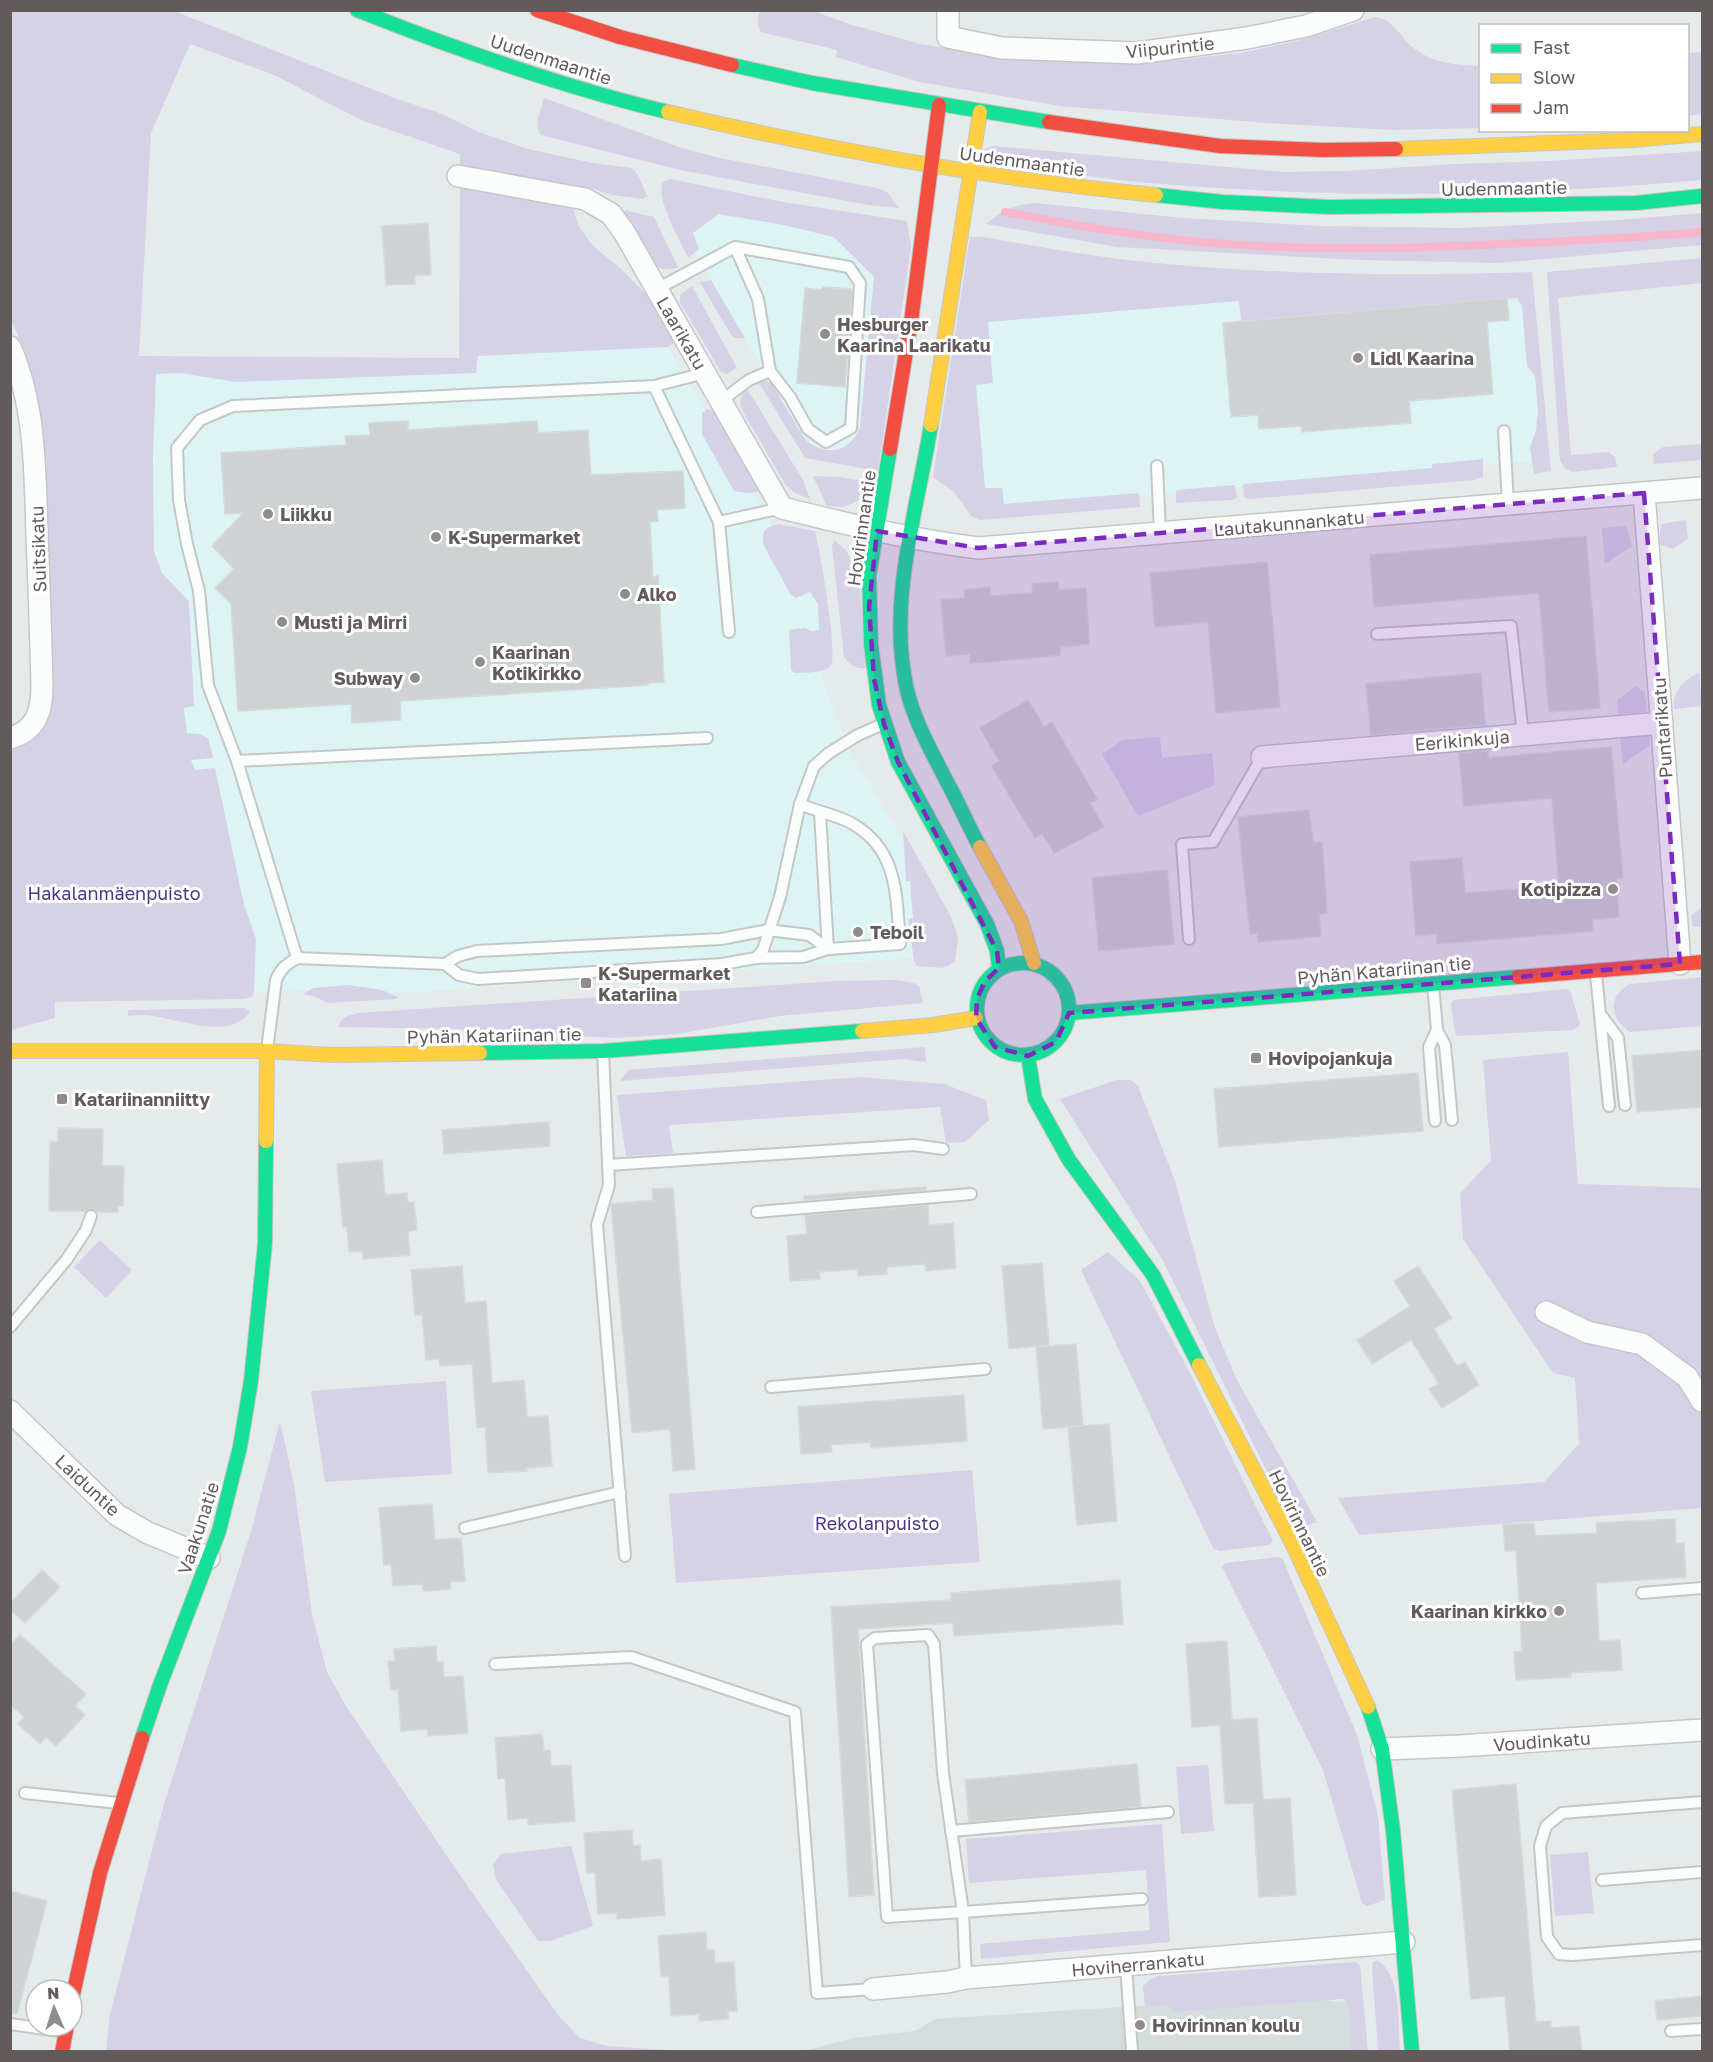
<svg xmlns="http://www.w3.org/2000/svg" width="1713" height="2062" font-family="'Golos Text',sans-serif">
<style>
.commercial{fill:#ddf4f5}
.education{fill:#d4dcdc}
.green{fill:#d5d2e7}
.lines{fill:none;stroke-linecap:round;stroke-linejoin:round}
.stream{stroke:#f7b6ca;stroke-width:8}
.building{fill:#cfd2d2;stroke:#d4dada;stroke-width:1.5}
.lane-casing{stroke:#c5c7c7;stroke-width:14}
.street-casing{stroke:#c5c7c7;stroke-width:24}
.fast-casing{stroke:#c5c6c6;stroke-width:16}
.slow-casing{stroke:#c5c6c6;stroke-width:16}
.jam-casing{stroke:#c5c6c6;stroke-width:16}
.lane{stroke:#fbfcfc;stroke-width:10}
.street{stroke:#fbfcfc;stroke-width:21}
.fast{stroke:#16e098;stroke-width:14}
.slow{stroke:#ffcf43;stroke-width:14}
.jam{stroke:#f24e42;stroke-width:14}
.marked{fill:#7b2cbf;fill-opacity:0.2;stroke:#7b2cbf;stroke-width:4.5;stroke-dasharray:12 8;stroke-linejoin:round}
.poi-dot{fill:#908c8e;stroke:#fff;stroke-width:2}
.labels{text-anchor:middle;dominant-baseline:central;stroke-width:6;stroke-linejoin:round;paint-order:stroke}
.street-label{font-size:18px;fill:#635a5c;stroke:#fff}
.poi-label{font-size:18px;font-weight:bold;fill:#635a5c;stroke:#fff;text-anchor:start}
.park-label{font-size:18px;fill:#4f3587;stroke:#fff}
</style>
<rect width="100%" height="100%" fill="#e5eaea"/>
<g class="commercial">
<polygon points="668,207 779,224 834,237 874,277 858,454 808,447"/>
<polygon points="460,233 594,247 619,267 634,289 818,604 821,678 852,756 954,924 957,955 355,996 321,989 240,994 197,777 128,588 139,356 459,358"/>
<polygon points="1531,295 1545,460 980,510 962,418 990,303"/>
</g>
<polygon class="education" points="1296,1996 1354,2004 1356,2052 775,2052 811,2049 854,2038 915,2031 935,2019"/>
<g class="green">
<polygon points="11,11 174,11 397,99 437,112 479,132 528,149 593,163 632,168 638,175 647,196 643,199 612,195 590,188 481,170 460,170 460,154 361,120 274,75 190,44 151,133 139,356 459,358 460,183 571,202 579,227 594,247 619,267 651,299 675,342 668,347 478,356 476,373 236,382 180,373 156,374 153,456 154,551 162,573 189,601 194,706 184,708 187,733 199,734 208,738 213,758 191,760 195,770 215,768 244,905 256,939 254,991 252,997 243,999 55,1002 55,1018 11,1030 11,745 33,739 47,719 29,368 24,349 11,320"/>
<path d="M761,11H813L852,25L921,44L990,55L1102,61H1168L1241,53L1301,40L1375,17C1392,19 1398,33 1410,45C1430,63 1455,65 1480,66V128L1394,130L1267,123L1060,106L920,82L836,57L837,50L761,32C757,26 756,16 761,11Z"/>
<polygon points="1702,52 1702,114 1688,116 1688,53"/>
<path d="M544,98L682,148L720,158L877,188L887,192L899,208L868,205L680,170L541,135C533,125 541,110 544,98Z"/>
<path d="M993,146L1283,172L1346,171L1455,164L1551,161L1702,151V180C1515,197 1325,199 1137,182C1085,177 1032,167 980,159L984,149Z"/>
<path d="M670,179L783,202L907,221L911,246L878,471L805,458L759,383L766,381L772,384L804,438C824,458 851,453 860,427L874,277L834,237L779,224L719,214L693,233L699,249L688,258C680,240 655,199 663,182Z"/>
<path d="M1035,203L1183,218L1319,226L1461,228L1620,220L1702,213V245L1498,263L1361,260L1117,247L986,224C1001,210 1015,205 1035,203Z"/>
<path d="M625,210L654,217L678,267C670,270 664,271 656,266L623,214Z"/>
<path d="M970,237H982C1043,247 1104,259 1167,264C1288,275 1410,276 1532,272L1551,471L1534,474L1530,448L1536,430L1538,411L1535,376L1527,366L1522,306L1517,298L1241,321L1239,301L988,322L993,383L976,385L985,488H1002L1004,504L1139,493L1140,507L980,520L972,517L954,492L933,477Z"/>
<polygon points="1702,258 1702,283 1558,298 1571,455 1608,452 1615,457 1617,467 1573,472 1565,469 1560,460 1547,272"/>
<polygon points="711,280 745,338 735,338 731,335 700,282"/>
<polygon points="692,286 737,368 727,374 721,372 680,302 680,295"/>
<polygon points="748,390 803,480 810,499 794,492 785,484 742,410 740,401 742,395"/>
<polygon points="707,409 718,413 759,488 757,492 748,493 734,491 702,434 702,413"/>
<polygon points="1702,444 1702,460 1654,464 1653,454 1663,447"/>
<polygon points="1483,459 1483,477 1474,480 1248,499 1244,497 1243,484 1432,468 1432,464"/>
<path d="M813,476L840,477L874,483C863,501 848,510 827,506Z"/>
<polygon points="1235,485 1237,498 1232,500 1176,503 1176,492 1177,490"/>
<polygon points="1686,520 1688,539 1673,549 1659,544 1661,524"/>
<path d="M778,524L815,531C820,550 838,653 831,665C826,674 804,672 795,673L791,670L789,630L805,628L812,631L819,630L818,604L810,592L796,598L791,595L764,546C760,532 765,527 778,524Z"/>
<polygon points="1626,526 1632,546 1605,564 1602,528"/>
<path d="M834,540L846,550L859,577L866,668C856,669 851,666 844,657L832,545Z"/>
<path d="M1699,672L1702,706L1674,709C1672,690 1684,681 1699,672Z"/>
<polygon points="1637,686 1645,693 1647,712 1618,714 1617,700"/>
<polygon points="1649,735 1650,745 1623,764 1620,737"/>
<polygon points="1160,737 1162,758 1212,753 1215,785 1138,816 1102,754 1123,740"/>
<polygon points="903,831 950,915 956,930 958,941 955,961 948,966 941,968 917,966 914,961 908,919 913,918 910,881 906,881"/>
<polygon points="1702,907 1702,927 1693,927 1691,916"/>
<path d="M1702,977V1026L1630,1032C1610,1019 1607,996 1630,984Z"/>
<path d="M896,980L913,983L919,986L923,1003L780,1016L677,1034L615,1038L456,1029L339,1027C340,1017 350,1015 358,1013L837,981Z"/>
<polygon points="348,985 382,990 398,997 395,999 328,1003 316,997 303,994 313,988"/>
<polygon points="1567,989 1571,993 1580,1025 1574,1030 1457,1036 1455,1033 1451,1004 1453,1000"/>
<path d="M244,1008L250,1011C231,1042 177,1018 147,1015C141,1015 135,1015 128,1016V1010Z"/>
<polygon points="925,1047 926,1062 903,1059 620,1081 628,1070"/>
<polygon points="1568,1052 1578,1184 1702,1188 1702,1508 1359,1535 1338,1498 1544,1482 1579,1444 1575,1378 1553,1373 1463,1239 1460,1194 1491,1160 1483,1060"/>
<polygon points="861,1077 944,1084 986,1100 989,1120 965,1142 946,1143 940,1107 669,1125 673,1153 626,1156 617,1095"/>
<polygon points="1117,1080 1131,1080 1138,1086 1175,1181 1215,1328 1237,1380 1317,1522 1296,1530 1162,1259 1060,1099"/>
<polygon points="100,1240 132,1270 106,1298 74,1267"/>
<polygon points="1108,1252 1140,1281 1186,1365 1273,1541 1269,1545 1220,1551 1213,1548 1081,1270"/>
<polygon points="446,1381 452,1474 325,1482 311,1391"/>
<polygon points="280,1421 294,1485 312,1614 327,1672 346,1706 455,1868 558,2015 580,2038 608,2046 681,2051 106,2051 110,2014 164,1804 252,1528"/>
<polygon points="972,1470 980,1562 676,1583 669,1494"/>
<polygon points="1279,1557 1283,1560 1357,1735 1378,1816 1385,1900 1367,1906 1362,1903 1323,1770 1222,1567 1225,1563"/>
<polygon points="1208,1765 1214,1831 1181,1834 1176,1767"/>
<polygon points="1162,1824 1170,1942 981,1959 980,1944 1150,1930 1146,1870 969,1883 966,1839"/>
<polygon points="571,1846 593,1926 550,1941 538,1941 496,1879 493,1865 501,1854"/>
<polygon points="1588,1852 1594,1913 1555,1916 1550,1855"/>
<path d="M1377,1960C1402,1975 1398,2025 1400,2051H1378L1372,1968L1373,1962Z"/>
<polygon points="1356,1962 1360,1966 1368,2051 1351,2051 1349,2005 1343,1999 1177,2012 1167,2005 1145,2007 1143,1987 1149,1980 1159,1976"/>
</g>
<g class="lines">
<path class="stream" d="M1005,212C1074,225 1142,237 1212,243C1309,251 1406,249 1503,244C1569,241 1636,238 1702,232"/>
</g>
<g class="building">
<polygon points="428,223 431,275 415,275 415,284 386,285 382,226"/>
<polygon points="823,287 851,289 852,292 845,387 797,383 805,288 822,290"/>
<polygon points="1507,298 1509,320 1487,322 1493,394 1409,401 1411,423 1302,432 1301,426 1259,429 1258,415 1231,417 1223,323"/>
<polygon points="408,421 408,430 537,421 538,433 588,430 591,475 683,471 685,508 657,510 658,521 650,522 653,577 658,576 664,682 648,683 648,685 400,701 401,720 352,723 351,704 238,711 231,604 215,588 234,569 212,546 243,513 225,514 221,453 346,445 345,436 370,435 369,423"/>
<polygon points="1586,536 1600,708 1549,712 1539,593 1374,607 1370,555"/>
<polygon points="1267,562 1280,707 1216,713 1208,622 1155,627 1150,573"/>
<polygon points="1058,582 1059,590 1086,588 1089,644 1060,647 1060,655 988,662 970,663 970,654 946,656 941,600 965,598 964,590 990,587 991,596 1033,593 1032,584"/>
<polygon points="1481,673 1485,725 1371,735 1366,684"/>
<polygon points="1028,700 1044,727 1052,722 1074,760 1097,799 1090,803 1104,827 1054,853 1042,833 1035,838 1012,800 992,766 999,761 980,728"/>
<polygon points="1611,747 1623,878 1616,879 1619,917 1592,920 1593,931 1437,944 1437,934 1416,936 1410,862 1462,858 1465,893 1559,886 1552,798 1464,806 1459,753 1488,751 1488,758"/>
<polygon points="1309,810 1313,843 1322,842 1324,868 1327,913 1319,915 1321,936 1258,942 1257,933 1250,934 1238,817"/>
<polygon points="1167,870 1174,944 1099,951 1092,878"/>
<polygon points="1702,1050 1702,1107 1637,1112 1632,1056"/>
<polygon points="1418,1073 1423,1131 1219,1147 1214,1089"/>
<polygon points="549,1122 550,1146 444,1154 442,1130"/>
<polygon points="58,1128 103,1129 102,1166 124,1166 123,1206 118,1206 118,1212 97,1212 90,1209 85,1211 49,1211 50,1142 58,1142"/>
<polygon points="382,1160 385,1195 407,1193 408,1202 414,1202 417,1230 408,1231 410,1255 363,1259 363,1251 349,1252 347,1227 343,1227 337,1164"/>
<polygon points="926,1187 926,1190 804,1200 804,1196"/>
<polygon points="673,1188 695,1469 673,1471 670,1429 632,1433 611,1204 653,1200 652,1189"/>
<polygon points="928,1205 929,1225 953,1223 956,1268 926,1271 925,1264 887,1267 887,1274 858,1276 857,1269 819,1272 820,1279 790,1281 787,1236 807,1234 805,1215"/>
<polygon points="1042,1263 1049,1345 1009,1349 1002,1266"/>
<polygon points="462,1266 465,1303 486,1301 492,1383 524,1380 527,1417 548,1416 552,1466 526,1468 527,1471 488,1473 485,1427 477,1428 472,1364 440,1366 439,1359 426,1360 422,1315 415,1315 411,1270"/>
<polygon points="1418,1266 1452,1318 1434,1329 1457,1366 1465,1362 1479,1385 1442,1408 1429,1389 1439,1384 1411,1340 1372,1364 1357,1340 1410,1306 1394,1281"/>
<polygon points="1076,1344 1083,1426 1043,1429 1036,1347"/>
<polygon points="964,1395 967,1441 871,1448 871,1442 831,1445 832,1452 801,1454 798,1407"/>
<polygon points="1109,1424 1117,1521 1077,1525 1068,1427"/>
<polygon points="432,1504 435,1540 461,1538 465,1581 450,1582 451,1589 423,1591 422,1584 393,1586 391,1565 384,1565 379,1508"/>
<polygon points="1675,1519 1676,1544 1684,1543 1686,1577 1596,1583 1599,1641 1620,1640 1622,1670 1571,1673 1571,1677 1516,1680 1514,1652 1522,1651 1516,1551 1505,1551 1503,1525 1534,1523 1535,1536 1597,1533 1596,1523"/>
<polygon points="42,1570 60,1587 25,1623 10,1610 10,1604"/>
<polygon points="1120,1580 1123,1624 954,1636 953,1623 858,1629 874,1895 849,1897 831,1607 951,1600 951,1593"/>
<polygon points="20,1635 86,1694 75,1706 85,1715 56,1746 46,1737 40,1744 18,1724 24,1717 10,1704 10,1645"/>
<polygon points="1227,1641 1232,1720 1257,1718 1263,1800 1290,1798 1296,1895 1259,1897 1253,1803 1225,1804 1220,1725 1192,1727 1186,1644"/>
<polygon points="436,1646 437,1663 443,1662 444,1677 463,1676 468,1733 428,1736 427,1729 401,1731 398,1689 391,1690 388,1661 395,1661 394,1649"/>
<polygon points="542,1734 544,1751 550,1750 551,1766 571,1765 575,1821 528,1825 528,1818 508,1820 505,1778 498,1779 495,1738"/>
<polygon points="1137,1764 1141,1807 969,1822 965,1780"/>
<polygon points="1516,1784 1536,2022 1551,2021 1551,2028 1579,2026 1582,2052 1510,2052 1505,1996 1471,1999 1452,1790"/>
<polygon points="632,1830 633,1846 640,1845 641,1861 661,1859 665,1915 617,1919 617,1913 598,1914 595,1872 587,1873 584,1833"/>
<polygon points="10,1891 47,1901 17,2014 10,2013"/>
<polygon points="706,1932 707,1950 714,1950 715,1963 734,1962 737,2011 728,2011 728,2019 699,2021 699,2014 671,2016 669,1976 661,1976 658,1936"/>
<polygon points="1702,1996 1702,2016 1657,2020 1655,2001"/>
</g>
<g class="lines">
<g class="lane-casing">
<g id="lane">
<polyline points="735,247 849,267 860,283 851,428 826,442 808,429 790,397 770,371"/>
<polyline points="657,289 735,247 758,299 770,371 749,380 721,401"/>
<polyline points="654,386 719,522 729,632"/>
<polyline points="1504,431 1508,505"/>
<polyline points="1157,466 1160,533"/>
<polyline points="719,522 782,508"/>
<polyline points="1377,634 1511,626 1523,735"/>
<polyline points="237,761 208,685 199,591 187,544 179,500 177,448 200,420 233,406 654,386 705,373"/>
<polyline points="820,813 828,949"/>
<polyline points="1189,939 1182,844 1213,842 1262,757"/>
<polyline points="297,958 237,761 707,738"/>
<polyline points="756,958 763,950 780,897 800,804 814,766 829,753 858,735 883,724"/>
<path d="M445,964L459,975L478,979L722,964L756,958L803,957L828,949L900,944C896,897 899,851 853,824C838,815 817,812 800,804"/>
<polyline points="1596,974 1609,1106"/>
<polyline points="1433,984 1437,1030 1445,1045 1452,1120"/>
<polyline points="1601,1015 1618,1038 1625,1105"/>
<path d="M267,1050L276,980C280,969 287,964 297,958L445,964L458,956L477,951L721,939L768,930L809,935L828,949"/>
<polyline points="603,1052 609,1185 597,1225 625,1556"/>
<polyline points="1435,1121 1429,1047 1437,1030"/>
<polyline points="608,1165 914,1145 943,1149"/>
<polyline points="757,1212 971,1194"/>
<polyline points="10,1327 67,1259 86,1230 91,1216"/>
<polyline points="771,1387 985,1369"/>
<polyline points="465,1528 620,1492"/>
<polyline points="1642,1593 1702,1588"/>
<polygon points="928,1635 934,1644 943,1773 963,1912 887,1917 867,1644 875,1638"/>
<polyline points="495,1664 631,1657 795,1712 817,1993 873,1989"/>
<polyline points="25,1793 118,1803"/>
<polyline points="1702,1802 1562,1813 1546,1826 1540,1846 1547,1937 1559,1954 1572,1955 1702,1945"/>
<polyline points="951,1831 1168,1812"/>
<polyline points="1602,1880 1702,1872"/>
<polyline points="1126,1965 1132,2052"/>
<polyline points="966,1978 963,1912 1142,1899"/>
<polyline points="10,2024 65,2032"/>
<polyline points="1671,2031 1702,2029"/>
</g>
</g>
<g class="street-casing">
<g id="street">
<polyline points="948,10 948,37 1002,48 1137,53 1247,38 1306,26 1353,10"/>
<path d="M458,176L585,199L611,214L624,232L782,508C847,524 911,540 978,548L1702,488"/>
<path d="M10,347C36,406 35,473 37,536C39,586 41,637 42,687C42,711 36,731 10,738"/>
<polyline points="1644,493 1680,964"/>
<polyline points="1262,757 1662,723"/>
<polyline points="1546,1312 1587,1332 1642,1344 1687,1377 1702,1401"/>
<polyline points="10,1411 117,1515 148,1533 209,1558"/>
<polyline points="1382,1749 1460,1746 1702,1730"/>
<polyline points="873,1989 947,1982 966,1978 1404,1942"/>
</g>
</g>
<g class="fast-casing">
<g id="fast">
<path d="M357,10C458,50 562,87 668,112"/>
<polyline points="732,65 812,83 1049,122"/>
<polyline points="1156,195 1223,202 1329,207 1636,203 1702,196"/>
<path d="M931,425C917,511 887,602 907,690C915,723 932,752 947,782C959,803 968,826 980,847"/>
<polyline points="890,449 869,576 871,645 879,705 898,762 987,924 997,951 999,968"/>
<circle cx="1023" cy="1009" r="46"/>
<polyline points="1069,1013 1518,977"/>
<polyline points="480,1053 603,1051 862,1031"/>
<polyline points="1028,1056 1035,1099 1069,1160 1153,1275 1199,1365"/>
<polyline points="1368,1707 1382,1749 1393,1830 1412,2052"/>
<polyline points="142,1738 160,1685 219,1531 240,1447 251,1381 265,1243 266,1141"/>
</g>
</g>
<g class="slow-casing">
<g id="slow">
<path d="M668,112C829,150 991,179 1156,195"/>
<polyline points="1396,149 1632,140 1702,134"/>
<polyline points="931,425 980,112"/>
<polyline points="980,847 1021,921 1034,963"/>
<polyline points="862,1031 933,1025 976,1018"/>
<polyline points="10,1051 267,1051 332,1055 480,1053"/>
<polyline points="266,1141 267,1051"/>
<polyline points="1199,1365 1291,1541 1368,1707"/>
</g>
</g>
<g class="jam-casing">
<g id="jam">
<polyline points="537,10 620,37 732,65"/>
<polyline points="1049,122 1220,146 1324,150 1396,149"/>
<polyline points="890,449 911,322 939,105"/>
<polyline points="1518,977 1702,962"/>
<polyline points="72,1999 100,1873 142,1738"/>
<polyline points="62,2052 67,2026"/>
</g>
</g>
<use href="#lane" class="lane"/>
<use href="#street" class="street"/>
<use href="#fast" class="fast"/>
<use href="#slow" class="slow"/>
<use href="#jam" class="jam"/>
</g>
<path class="marked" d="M1644,493L1680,964L1069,1013L1056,1042L1028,1056L995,1047L976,1018L977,999L985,981L999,968L997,951L898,762L884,724L874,679L869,607L877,531L978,548Z"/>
<g class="poi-dot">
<circle cx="825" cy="334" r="6"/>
<circle cx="1358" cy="358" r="6"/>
<circle cx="268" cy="514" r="6"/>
<circle cx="436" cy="537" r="6"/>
<circle cx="625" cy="594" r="6"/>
<circle cx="282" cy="622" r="6"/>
<circle cx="480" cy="662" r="6"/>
<circle cx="415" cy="678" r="6"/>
<circle cx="1613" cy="889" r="6"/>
<circle cx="858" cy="932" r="6"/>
<rect x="580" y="977" width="12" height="12" rx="3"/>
<rect x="1250" y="1052" width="12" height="12" rx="3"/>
<rect x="56" y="1093" width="12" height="12" rx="3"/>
<circle cx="1559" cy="1611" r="6"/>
<circle cx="1140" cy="2025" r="6"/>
</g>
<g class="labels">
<g class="street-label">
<text transform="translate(1170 47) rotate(-6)">Viipurintie</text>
<text transform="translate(551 59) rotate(18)">Uudenmaantie</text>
<text transform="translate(1022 161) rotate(8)">Uudenmaantie</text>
<text transform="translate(1504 188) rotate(-1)">Uudenmaantie</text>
<text transform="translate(682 333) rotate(60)">Laarikatu</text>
<text transform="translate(1289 523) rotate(-5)">Lautakunnankatu</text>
<text transform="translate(861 528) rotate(-82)">Hovirinnantie</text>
<text transform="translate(38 549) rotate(-92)">Suitsikatu</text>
<text transform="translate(1662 728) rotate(-94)">Puntarikatu</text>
<text transform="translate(1462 740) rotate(-5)">Eerikinkuja</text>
<text transform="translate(1384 970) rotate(-5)">Pyhän Katariinan tie</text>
<text transform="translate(494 1035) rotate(-1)">Pyhän Katariinan tie</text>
<text transform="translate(88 1485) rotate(43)">Laiduntie</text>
<text transform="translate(1300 1523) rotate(64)">Hovirinnantie</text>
<text transform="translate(198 1528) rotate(-72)">Vaakunatie</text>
<text transform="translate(1542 1741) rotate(-4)">Voudinkatu</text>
<text transform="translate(1138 1964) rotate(-5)">Hoviherrankatu</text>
</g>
<g class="poi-label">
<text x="837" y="324">Hesburger<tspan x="837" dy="21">Kaarina Laarikatu</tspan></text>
<text x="1370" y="358">Lidl Kaarina</text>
<text x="280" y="514">Liikku</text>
<text x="448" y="537">K-Supermarket</text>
<text x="637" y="594">Alko</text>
<text x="294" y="622">Musti ja Mirri</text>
<text x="492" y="652">Kaarinan<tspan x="492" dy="21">Kotikirkko</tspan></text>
<text x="403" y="678" text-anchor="end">Subway</text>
<text x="1601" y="889" text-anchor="end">Kotipizza</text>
<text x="870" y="932">Teboil</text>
<text x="598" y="973">K-Supermarket<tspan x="598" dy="21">Katariina</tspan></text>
<text x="1268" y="1058">Hovipojankuja</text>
<text x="74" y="1099">Katariinanniitty</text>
<text x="1547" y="1611" text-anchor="end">Kaarinan kirkko</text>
<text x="1152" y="2025">Hovirinnan koulu</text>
</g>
<g class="park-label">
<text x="114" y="893">Hakalanmäenpuisto</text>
<text x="877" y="1523">Rekolanpuisto</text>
</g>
</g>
<rect width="1713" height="2062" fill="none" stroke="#635a5c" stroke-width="24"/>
<rect x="1479" y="24" width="210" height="108" fill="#ffffff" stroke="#c1bdbe" stroke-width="1.5"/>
<rect x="1491" y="44" width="30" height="9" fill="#16e098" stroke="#c1bdbe" stroke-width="1.5"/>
<text x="1533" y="54" font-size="18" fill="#635a5c">Fast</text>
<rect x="1491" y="74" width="30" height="9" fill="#ffcf43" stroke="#c1bdbe" stroke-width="1.5"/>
<text x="1533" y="84" font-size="18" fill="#635a5c">Slow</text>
<rect x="1491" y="104" width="30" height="9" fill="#f24e42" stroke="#c1bdbe" stroke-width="1.5"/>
<text x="1533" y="114" font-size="18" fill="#635a5c">Jam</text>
<g transform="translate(54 2008) rotate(357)"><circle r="28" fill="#ffffff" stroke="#c1bdbe" stroke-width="1.5"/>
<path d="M0-4.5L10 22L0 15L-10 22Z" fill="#908c8e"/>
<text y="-9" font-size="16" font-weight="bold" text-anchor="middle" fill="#635a5c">N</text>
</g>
</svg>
